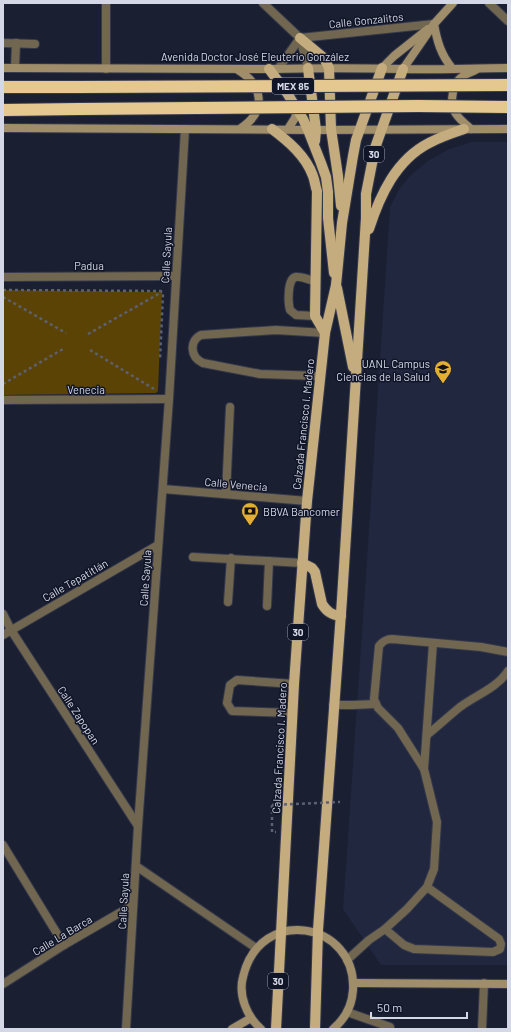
<svg xmlns="http://www.w3.org/2000/svg" width="511" height="1032" font-family="Barlow,sans-serif">
<style>
.built{fill:#222740}
.green{fill:#5b4306}
.lines{fill:none;stroke-linecap:round;stroke-linejoin:round}
.lane-casing{stroke:#34394b;stroke-width:10}
.street-casing{stroke:#34394b;stroke-width:10}
.secondary-casing{stroke:#34394b;stroke-width:10}
.primary-casing{stroke:#34394b;stroke-width:12}
.highway-casing{stroke:#34394b;stroke-width:14}
.path{stroke:#5c6071;stroke-width:2.5;stroke-dasharray:3 3;stroke-linecap:butt}
.lane{stroke:#716650;stroke-width:8}
.street{stroke:#716650;stroke-width:8}
.secondary{stroke:#a08d6a;stroke-width:8}
.primary{stroke:#c4ac7e;stroke-width:10}
.highway{stroke:#e5c890;stroke-width:12}
.highway-bridge-casing{stroke:#34394b;stroke-width:14;stroke-linecap:butt}
.path-bridge{stroke:#5c6071;stroke-width:2.5;stroke-dasharray:3 3;stroke-linecap:butt}
.highway-bridge{stroke:#e5c890;stroke-width:12}
.labels{text-anchor:middle;dominant-baseline:central;stroke-width:3;stroke-linejoin:round;paint-order:stroke}
.shield{fill:#111528;stroke:#9a9dac;stroke-width:1}
.shield-label{font-size:10px;font-weight:bold;fill:#d4d7e5}
.street-label{font-size:11px;fill:#d4d7e5;stroke:#111528}
.poi-label{font-size:11px;fill:#d4d7e5;stroke:#111528;text-anchor:end}
</style>
<rect width="100%" height="100%" fill="#1a1f32"/>
<polygon class="built" points="472,142 508,142 508,965 381,965 343,909 367,560 390,207 400,188 412,174 428,161 449,149"/>
<polygon class="green" points="3,290 162,292 158,391 156,393 3,395"/>
<g class="lines">
<g class="lane-casing">
<g id="lane">
<polyline points="489,3 508,21"/>
<polyline points="3,43 35,44"/>
<polyline points="15,68 16,43"/>
<path d="M315,316L296,315L290,310C288,303 287,278 296,277C301,276 309,280 315,281"/>
<path d="M320,376L260,374L203,363C190,357 189,341 201,335L276,330L325,333"/>
<polyline points="226,494 230,407"/>
<polyline points="193,557 302,563"/>
<polyline points="228,602 231,558"/>
<polyline points="267,606 269,561"/>
<polyline points="333,705 353,705 376,704"/>
<polyline points="293,713 232,711 227,703 230,685 237,680 294,684"/>
<path d="M427,735C438,726 449,716 460,707C476,695 497,688 508,671"/>
<polyline points="424,769 433,643"/>
<polyline points="385,929 404,945 414,949 493,952 500,949 501,944 499,939 427,887"/>
<path d="M347,960L369,940L385,929L407,909L427,887L434,869L437,822L424,769L398,728L378,708L374,699L379,646C383,641 386,639 392,639L481,647L508,652"/>
<polyline points="347,1012 390,1027 390,1029"/>
</g>
</g>
<g class="street-casing">
<g id="street">
<polyline points="263,3 300,38 308,68"/>
<polyline points="300,38 434,24"/>
<polyline points="106,69 106,3"/>
<polyline points="278,69 300,38"/>
<polyline points="3,277 176,276"/>
<polyline points="3,400 169,399"/>
<polyline points="163,489 307,501"/>
<polyline points="3,614 11,630 138,826"/>
<polyline points="3,635 158,545"/>
<polyline points="3,845 64,945"/>
<polyline points="136,866 256,948"/>
<polyline points="3,984 64,945 133,905"/>
<polyline points="126,1029 138,826 169,399 185,129"/>
<polyline points="482,1029 484,983"/>
</g>
</g>
<g class="secondary-casing">
<g id="secondary">
<path d="M434,24C437,41 441,55 452,68"/>
<path d="M3,68L269,69C314,68 359,68 404,69C438,70 473,68 508,68"/>
<polyline points="382,68 394,56 428,29"/>
<polyline points="403,69 434,24 453,3"/>
<path d="M238,70C263,85 267,111 241,128"/>
<polyline points="3,128 316,130 508,129"/>
<polyline points="288,129 295,118 297,110"/>
<path d="M471,129C458,118 449,111 453,92C454,85 457,80 463,76C467,73 473,72 477,69"/>
<polyline points="353,983 508,984"/>
<polyline points="232,1029 251,1018"/>
<path d="M261,1029C247,1017 238,995 243,977C260,904 357,922 353,990C352,1005 345,1019 333,1029"/>
</g>
</g>
<g class="primary-casing">
<g id="primary">
<polyline points="300,38 324,58 329,68 331,129 338,176 341,206"/>
<polyline points="308,68 316,130 315,141"/>
<polyline points="269,69 287,93 303,119 308,130 321,163 326,177 328,192 328,218 334,273"/>
<path d="M272,129C288,141 306,156 313,176C315,181 315,186 317,191L315,316L325,333"/>
<path d="M369,229C380,195 396,160 429,143C440,137 452,133 464,129"/>
<polyline points="337,288 353,367"/>
<path d="M302,563L312,568L315,572L322,604C327,612 332,615 341,616"/>
<polyline points="276,1029 294,684 307,501 325,333 336,285 342,223 353,156 356,140 382,68"/>
<polyline points="315,1029 318,930 342,599 366,218 366,194 375,148 403,69"/>
</g>
</g>
<g class="highway-casing">
<g id="highway">
<polyline points="3,87 77,87"/>
<polyline points="3,110 79,109"/>
</g>
</g>
<g class="path">
<polyline points="3,290 161,291 163,294 160,360"/>
<polyline points="3,297 66,333"/>
<polyline points="88,334 162,292"/>
<polyline points="90,350 154,389"/>
<polyline points="3,384 63,349"/>
<polyline points="272,805 272,832 276,832"/>
</g>
<use href="#lane" class="lane"/>
<use href="#street" class="street"/>
<use href="#secondary" class="secondary"/>
<use href="#primary" class="primary"/>
<use href="#highway" class="highway"/>
<g class="highway-bridge-casing">
<g id="highway-bridge">
<polyline points="77,87 508,85"/>
<polyline points="79,109 418,106 508,107"/>
</g>
</g>
<polyline class="path-bridge" points="272,805 340,802"/>
<use href="#highway-bridge" class="highway-bridge"/>
</g>
<defs>
<g id="university-pin" transform="scale(0.9)"><path d="M0 17L-7.5 6A9.5 9.5 0 1 1 7.5 6Z" fill="#e3ae34" stroke="#111528"/><path d="M0-5L7-2L0 1L-7-2ZM-4 1L0 2.5L4 1V4Q0 6-4 4Z" fill="#111"/></g>
<g id="bank-pin" transform="scale(0.9)"><path d="M0 17L-7.5 6A9.5 9.5 0 1 1 7.5 6Z" fill="#e3ae34" stroke="#111528"/><path d="M-6-4H6V4H-6ZM0-2.3a2.3 2.3 0 1 0 0 4.6a2.3 2.3 0 1 0 0-4.6Z" fill="#111"/></g>
</defs>
<g fill-rule="evenodd">
<use href="#university-pin" x="443" y="369"/>
<use href="#bank-pin" x="250" y="511"/>
</g>
<g class="labels">
<g class="shield">
<rect x="272" y="78" width="42" height="16" rx="3"/>
<rect x="364" y="146" width="20" height="16" rx="3"/>
<rect x="288" y="624" width="20" height="16" rx="3"/>
<rect x="268" y="973" width="20" height="16" rx="3"/>
</g>
<g class="shield-label">
<text x="293" y="86">MEX 85</text>
<text x="374" y="154">30</text>
<text x="298" y="632">30</text>
<text x="278" y="981">30</text>
</g>
<g class="street-label">
<text transform="translate(366 20) rotate(-6)">Calle Gonzalitos</text>
<text x="255" y="56">Avenida Doctor José Eleuterio González</text>
<text transform="translate(166 255) rotate(-87)">Calle Sayula</text>
<text x="89" y="265">Padua</text>
<text x="86" y="389">Venecia</text>
<text transform="translate(303 424) rotate(-84)">Calzada Francisco I. Madero</text>
<text transform="translate(236 484) rotate(5)">Calle Venecia</text>
<text transform="translate(145 578) rotate(-86)">Calle Sayula</text>
<text transform="translate(75 580) rotate(-30)">Calle Tepatitlán</text>
<text transform="translate(79 715) rotate(57)">Calle Zapopan</text>
<text transform="translate(279 748) rotate(-87)">Calzada Francisco I. Madero</text>
<text transform="translate(123 901) rotate(-87)">Calle Sayula</text>
<text transform="translate(62 935) rotate(-31)">Calle La Barca</text>
</g>
<g class="poi-label">
<text x="430" y="363">UANL Campus<tspan x="430" dy="13">Ciencias de la Salud</tspan></text>
<text x="263" y="511" text-anchor="start">BBVA Bancomer</text>
</g>
</g>
<rect width="511" height="1032" fill="none" stroke="#d4d7e5" stroke-width="8"/>
<path d="M371 1012v6h96v-6" fill="none" stroke="#d4d7e5" stroke-width="2"/>
<text x="377" y="1012" font-size="12" fill="#d4d7e5" stroke="#111528" stroke-width="3" paint-order="stroke">50 m</text>
</svg>
